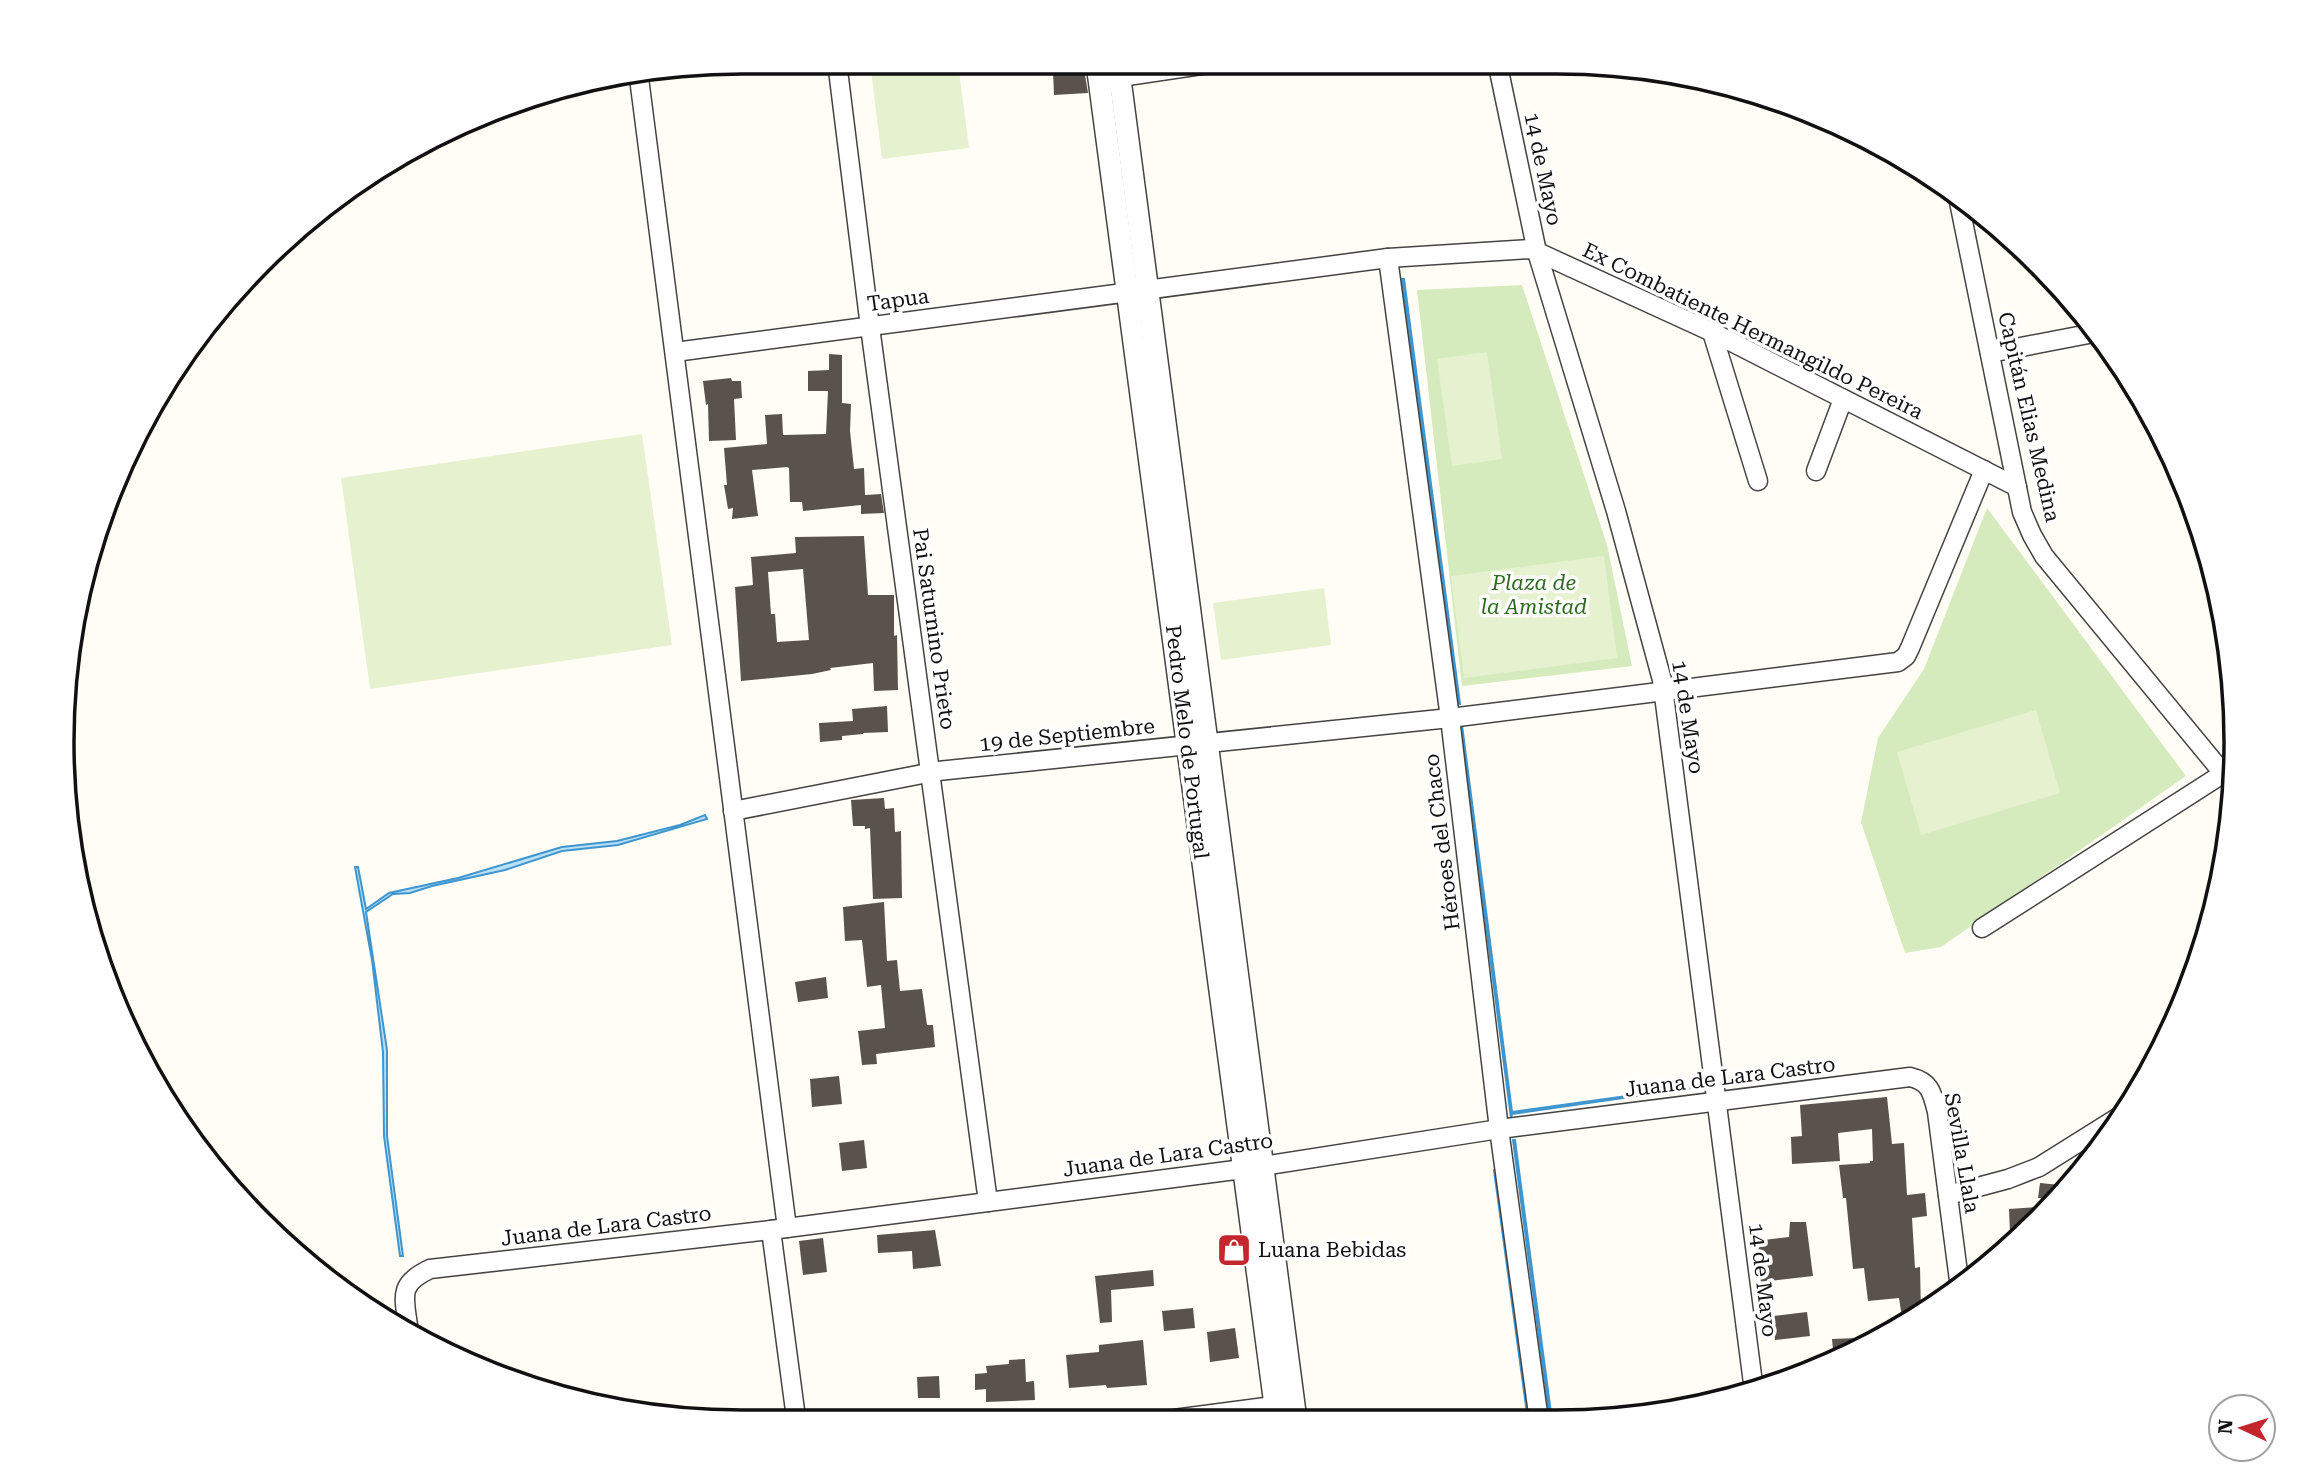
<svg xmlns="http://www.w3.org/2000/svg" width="2298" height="1484" font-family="'Roboto Serif',serif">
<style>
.green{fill:#d5ebbd}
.pitch{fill:#e6f2cf}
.water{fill:#b9e0f7;stroke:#3f96cf;stroke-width:2}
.building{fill:#5a524d;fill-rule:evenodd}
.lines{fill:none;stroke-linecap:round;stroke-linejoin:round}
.minor-casing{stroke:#444;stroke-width:21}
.tertiary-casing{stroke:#444;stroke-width:24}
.minor{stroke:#fff;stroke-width:18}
.tertiary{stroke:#fff;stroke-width:21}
.labels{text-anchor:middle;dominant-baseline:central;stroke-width:7;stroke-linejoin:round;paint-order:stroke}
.street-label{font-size:21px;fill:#111;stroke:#fff}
.park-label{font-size:21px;font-style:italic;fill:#2f6b1f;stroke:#fff}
.poi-label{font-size:21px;fill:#111;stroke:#fff;text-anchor:start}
.rim{fill:none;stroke:#111;stroke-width:3.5}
</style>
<rect width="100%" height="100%" fill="#fffdf5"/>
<g class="green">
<polygon points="1522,285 1607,545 1632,666 1462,686 1417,290"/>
<polygon points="1987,508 2186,776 1941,947 1905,953 1861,822 1878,738 1924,669"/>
</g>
<g class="pitch">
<polygon points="870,62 958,63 969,148 882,159"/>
<polygon points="1487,352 1502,459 1452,466 1437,359"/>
<polygon points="642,434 672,645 370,689 341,478"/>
<polygon points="1604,556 1617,658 1464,678 1451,576"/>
<polygon points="1324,588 1331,645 1221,660 1213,603"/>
<polygon points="2036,710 2060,793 1921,835 1897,752"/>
</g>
<g class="water">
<polygon points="1402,279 1404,279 1460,704 1458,704"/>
<polygon points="1460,725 1462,725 1512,1112 1700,1086 1699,1087 1512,1114 1511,1118"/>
<polygon points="705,815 707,819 618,845 562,851 505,870 432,886 410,893 393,894 366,912 387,1050 387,1136 403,1256 400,1256 384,1136 383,1052 372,960 355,867 358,867 366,909 389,893 458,878 562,847 617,841 680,825"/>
<polygon points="1513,1140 1515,1140 1552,1421 1550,1421"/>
<polygon points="1496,1169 1531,1421 1528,1421 1494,1170"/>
</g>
<g class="building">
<polygon points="1084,69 1088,93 1054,95 1053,71"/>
<polygon points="829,354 842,355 842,403 851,404 850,431 854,469 864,468 865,495 881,494 884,513 861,514 861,505 803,511 802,502 790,502 789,468 787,467 752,470 758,516 732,519 733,508 728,509 724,485 727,485 724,448 767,444 765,415 782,414 783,435 826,434 828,391 808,391 808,371 829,370"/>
<polygon points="731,378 732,381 741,381 742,398 734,399 736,440 709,441 708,404 706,405 703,381"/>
<path d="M864,536L868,595H894V636L897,635L898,690L874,691L873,663L830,668L831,670L812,674L741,681L735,587L753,585L751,557L796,553L795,537ZM803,569L809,640L777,642L775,614H771L768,572Z"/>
<polygon points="887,706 888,732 863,733 863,734 842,736 842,740 820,742 819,723 853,721 852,709"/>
<polygon points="884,798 885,809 894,808 895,832 901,831 902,898 873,899 870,828 865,829 865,826 853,826 851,800"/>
<polygon points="884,902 887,961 897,960 900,991 922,989 927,1025 933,1025 935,1047 876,1054 877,1064 862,1065 858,1031 885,1028 881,985 867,987 862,940 845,941 843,907"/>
<polygon points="826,977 828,998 798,1002 795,982"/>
<polygon points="839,1076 842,1104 812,1107 810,1079"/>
<polygon points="1887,1097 1892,1144 1904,1143 1907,1195 1925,1193 1927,1216 1912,1218 1915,1268 1920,1267 1921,1313 1903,1324 1899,1298 1868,1301 1864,1268 1853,1269 1846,1198 1843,1198 1839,1165 1870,1163 1870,1161 1873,1161 1872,1129 1838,1133 1840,1161 1792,1164 1791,1137 1802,1136 1800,1105"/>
<polygon points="864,1140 867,1168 842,1171 839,1143"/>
<polygon points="2040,1183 2060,1185 2058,1200 2038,1198"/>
<polygon points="2051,1206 2023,1233 2010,1234 2009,1209"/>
<polygon points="1790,1222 1806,1222 1813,1276 1761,1282 1756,1241 1789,1237"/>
<polygon points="935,1230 941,1266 913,1269 912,1251 878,1253 877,1235"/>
<polygon points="823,1238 827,1272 803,1275 799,1241"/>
<polygon points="1153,1270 1154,1286 1111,1290 1112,1322 1100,1323 1095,1276"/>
<polygon points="1193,1308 1195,1328 1164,1331 1162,1311"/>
<polygon points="1807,1312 1810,1336 1775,1340 1773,1316"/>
<polygon points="1235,1328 1239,1358 1210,1362 1207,1332"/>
<polygon points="1883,1337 1857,1352 1834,1361 1832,1339"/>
<polygon points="1143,1340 1147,1385 1107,1388 1106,1385 1069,1388 1066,1355 1099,1352 1099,1345"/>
<polygon points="1025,1359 1026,1382 1034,1381 1035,1400 986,1402 986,1389 975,1390 975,1374 987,1373 986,1366 1009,1364 1009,1360"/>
<polygon points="939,1376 940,1398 918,1398 917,1377"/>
</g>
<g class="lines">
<g class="minor-casing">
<g id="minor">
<polyline points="837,62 870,327 988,1202"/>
<polyline points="1498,66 1537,252 1616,511 1662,680 1754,1391"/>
<polyline points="639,78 787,1228"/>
<polyline points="1107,79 1208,64"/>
<polyline points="1959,202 2022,512 2032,535 2044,556 2232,784"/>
<polyline points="1388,258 1450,718 1499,1129 1539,1421"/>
<polyline points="1712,332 1758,481"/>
<polyline points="675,352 1388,258 1531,249 1712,332 2017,487"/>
<polyline points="1990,353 2099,332"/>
<polyline points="1816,471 1843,399"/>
<polyline points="733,811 938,771 1450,718 1898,662 1906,656 1910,648 1984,470"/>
<polyline points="1982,928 2224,773"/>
<polyline points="1948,1195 2008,1179 2039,1167 2122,1115"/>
<polyline points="771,1230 796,1418"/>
<path d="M408,1325C403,1294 400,1283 430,1269L771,1230L1243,1169L1499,1129L1910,1077C1931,1082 1932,1093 1937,1112L1960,1288"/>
<polyline points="1174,1419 1287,1404"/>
</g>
</g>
<g class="tertiary-casing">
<g id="tertiary">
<polyline points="1097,64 1277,1420"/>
<polyline points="1118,64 1296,1420"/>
</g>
</g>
<use href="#minor" class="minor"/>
<use href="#tertiary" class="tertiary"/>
</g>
<defs>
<g id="shop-square" transform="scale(1.75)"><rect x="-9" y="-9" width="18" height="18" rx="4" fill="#c4262e" stroke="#fff"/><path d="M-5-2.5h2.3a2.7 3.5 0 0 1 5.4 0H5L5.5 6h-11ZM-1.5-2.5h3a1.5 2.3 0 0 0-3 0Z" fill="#fff"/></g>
</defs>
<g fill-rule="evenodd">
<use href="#shop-square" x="1234" y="1250"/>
</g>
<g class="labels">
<g class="street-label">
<text transform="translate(1543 169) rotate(78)">14 de Mayo</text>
<text transform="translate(898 300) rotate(-8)">Tapua</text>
<text transform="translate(1753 331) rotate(26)">Ex Combatiente Hermangildo Pereira</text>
<text transform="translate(2029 417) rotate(77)">Capitán Elias Medina</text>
<text transform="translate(934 629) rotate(82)">Pai Saturnino Prieto</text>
<text transform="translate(1688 717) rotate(81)">14 de Mayo</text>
<text transform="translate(1067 735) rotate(-6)">19 de Septiembre</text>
<text transform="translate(1187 742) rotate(83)">Pedro Melo de Portugal</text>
<text transform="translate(1442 842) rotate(-97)">Héroes del Chaco</text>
<text transform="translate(1730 1077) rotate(-7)">Juana de Lara Castro</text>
<text transform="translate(1962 1153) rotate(80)">Sevilla Llala</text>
<text transform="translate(1168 1155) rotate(-8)">Juana de Lara Castro</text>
<text transform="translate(606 1226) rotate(-7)">Juana de Lara Castro</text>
<text transform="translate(1763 1280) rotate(83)">14 de Mayo</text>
</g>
<g class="park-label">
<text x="1534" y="583">Plaza de<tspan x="1534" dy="24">la Amistad</tspan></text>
</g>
<g class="poi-label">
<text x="1258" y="1250">Luana Bebidas</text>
</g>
</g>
<path d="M0 0H2298V1484H0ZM742 74H1556A668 668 0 0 1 2224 742V742A668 668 0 0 1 1556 1410H742A668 668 0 0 1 74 742V742A668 668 0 0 1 742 74Z" fill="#fff" fill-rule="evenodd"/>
<path class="rim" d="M742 74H1556A668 668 0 0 1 2224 742V742A668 668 0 0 1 1556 1410H742A668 668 0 0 1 74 742V742A668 668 0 0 1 742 74Z"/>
<g transform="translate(2242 1428) rotate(274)"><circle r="33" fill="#ffffff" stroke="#a0a0a0" stroke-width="2"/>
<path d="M0-5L12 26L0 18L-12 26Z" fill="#c4262e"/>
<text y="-10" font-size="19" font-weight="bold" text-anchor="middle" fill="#111111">N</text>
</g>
</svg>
